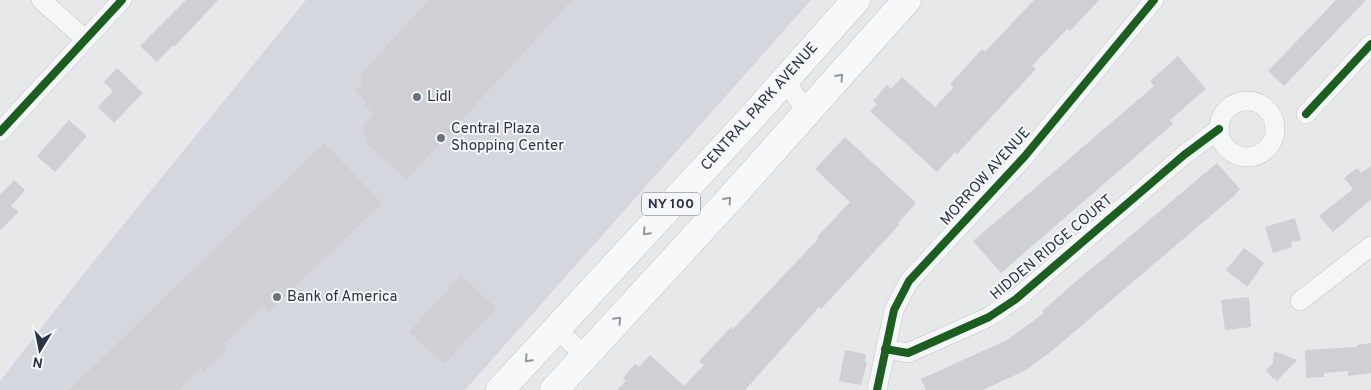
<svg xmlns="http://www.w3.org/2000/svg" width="1371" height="390" font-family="Overpass,sans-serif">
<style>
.built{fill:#d4d7dd}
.building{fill:#ced0d3}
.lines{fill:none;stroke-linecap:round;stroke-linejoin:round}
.street-casing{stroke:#c4c6c8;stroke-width:20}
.primary-casing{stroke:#c2c5c8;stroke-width:29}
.street{stroke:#f5f6f7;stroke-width:19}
.primary{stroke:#f8f8f8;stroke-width:28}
.cycleway-casing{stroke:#f4f6f9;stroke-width:11}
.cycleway{stroke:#1b5e20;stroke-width:8}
.oneway{stroke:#92969e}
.poi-dot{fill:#6c737f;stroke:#f4f6f9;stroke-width:2}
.labels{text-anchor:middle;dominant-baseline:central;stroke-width:4;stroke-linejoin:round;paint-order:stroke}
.shield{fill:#f4f6f9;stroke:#676e7b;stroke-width:1}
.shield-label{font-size:14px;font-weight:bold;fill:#2b3445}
.poi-label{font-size:15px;fill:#2b3445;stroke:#f4f6f9;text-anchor:start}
.street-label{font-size:15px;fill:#2b3445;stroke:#f4f6f9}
</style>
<rect width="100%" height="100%" fill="#e6e8ea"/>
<polygon class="built" points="306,0 811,0 465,390 0,390 0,381 81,277"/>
<g class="building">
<polygon points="186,0 218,0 174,47 173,45 157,62 140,46"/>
<polygon points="429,0 572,0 406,180 368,144 363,126 374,114 364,105 367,102 355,91 362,83 360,75"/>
<polygon points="1034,0 1099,0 1070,31 1067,29 1032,66 1036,69 957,154 955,152 937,172 870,111 877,104 873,101 887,85 891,89 902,77 935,107 954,87 950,84 982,49 985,52"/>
<polygon points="1336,0 1366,0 1284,86 1268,71"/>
<polygon points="1178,56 1206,89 1170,120 1173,124 1001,273 973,241 1154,86 1150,81"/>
<polygon points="117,68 143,93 114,123 98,107 113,91 104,82"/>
<polygon points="69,120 87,136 55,172 37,156"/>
<polygon points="845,137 916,203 898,223 900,224 821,309 819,307 745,390 617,390 626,381 623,378 635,364 639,367 650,355 684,386 704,365 699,361 731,327 733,329 819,238 817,237 850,202 815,169"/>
<polygon points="324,143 382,203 269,312 263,306 223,345 227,349 204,372 201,368 179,390 69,390"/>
<polygon points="1217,163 1240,189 1235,195 1053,350 1026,370 983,390 926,390 921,379 1007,340 1044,313 1042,311 1079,279"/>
<polygon points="1371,166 1371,199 1333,232 1319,216 1353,189 1344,178 1357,168 1361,173"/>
<polygon points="14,180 25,190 11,206 19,212 0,230 0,195"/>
<polygon points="1295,218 1301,240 1291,242 1292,247 1273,253 1265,227"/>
<polygon points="1244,248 1264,263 1247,287 1226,270"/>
<polygon points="461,275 496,308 444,364 409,332"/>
<polygon points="1249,297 1251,327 1225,330 1221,300"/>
<polygon points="1371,343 1371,373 1348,376 1348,371 1324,373 1324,377 1306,378 1305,350 1357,347 1357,345"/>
<polygon points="845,350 866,354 865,362 867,363 861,385 839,381"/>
<polygon points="1274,351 1297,360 1277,381 1274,378 1273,379 1266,370 1273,363"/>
</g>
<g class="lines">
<g class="street-casing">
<g id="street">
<polyline points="41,0 85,39"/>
<polyline points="785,80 807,113"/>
<circle cx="1247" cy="129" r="28"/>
<polyline points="1306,114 1371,44"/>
<polyline points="0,132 122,0"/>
<polyline points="1300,301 1371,246"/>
<polyline points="557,329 585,356"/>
<polyline points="885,349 908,353 989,317 1016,299 1184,155 1219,129"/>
<polyline points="877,390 894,310 909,281 1025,156 1154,0"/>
</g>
</g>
<g class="primary-casing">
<g id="primary">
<polyline points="500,390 753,116 856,0"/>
<polyline points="554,390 736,192 907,0"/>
</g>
</g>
<use href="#street" class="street"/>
<use href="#primary" class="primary"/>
<g class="cycleway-casing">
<g id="cycleway">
<polyline points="1306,114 1371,44"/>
<polyline points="0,132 122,0"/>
<polyline points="885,349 908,353 989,317 1016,299 1184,155 1219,129"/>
<polyline points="877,390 894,310 909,281 1025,156 1154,0"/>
</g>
</g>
<use href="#cycleway" class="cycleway"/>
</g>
<defs><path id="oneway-chevron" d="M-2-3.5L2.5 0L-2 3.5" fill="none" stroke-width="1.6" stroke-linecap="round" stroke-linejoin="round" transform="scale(1.25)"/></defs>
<g class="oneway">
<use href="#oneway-chevron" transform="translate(840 77) rotate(-48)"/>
<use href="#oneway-chevron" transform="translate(728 200) rotate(-48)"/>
<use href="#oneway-chevron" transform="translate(646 232) rotate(133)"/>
<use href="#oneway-chevron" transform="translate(618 320) rotate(-47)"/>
<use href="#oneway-chevron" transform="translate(528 359) rotate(133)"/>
</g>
<g class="poi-dot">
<circle cx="417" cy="97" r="5"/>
<circle cx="441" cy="138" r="5"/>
<circle cx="277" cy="297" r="5"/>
</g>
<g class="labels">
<rect class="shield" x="642" y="192.5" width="58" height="23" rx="4"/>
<g class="shield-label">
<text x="671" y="204">NY 100</text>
</g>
<g class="poi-label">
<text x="427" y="97">Lidl</text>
<text x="451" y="129">Central Plaza<tspan x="451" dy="17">Shopping Center</tspan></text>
<text x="287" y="297">Bank of America</text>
</g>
<g class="street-label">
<text transform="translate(760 107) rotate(-48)">CENTRAL PARK AVENUE</text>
<text transform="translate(986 177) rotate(-48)">MORROW AVENUE</text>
<text transform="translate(1052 248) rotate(-40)">HIDDEN RIDGE COURT</text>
</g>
</g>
<g transform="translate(40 350) rotate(190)" stroke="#f4f6f9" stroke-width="4" paint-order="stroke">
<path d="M0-4L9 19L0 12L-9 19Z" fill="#2b3445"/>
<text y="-8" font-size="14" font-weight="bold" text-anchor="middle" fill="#2b3445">N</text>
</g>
</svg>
